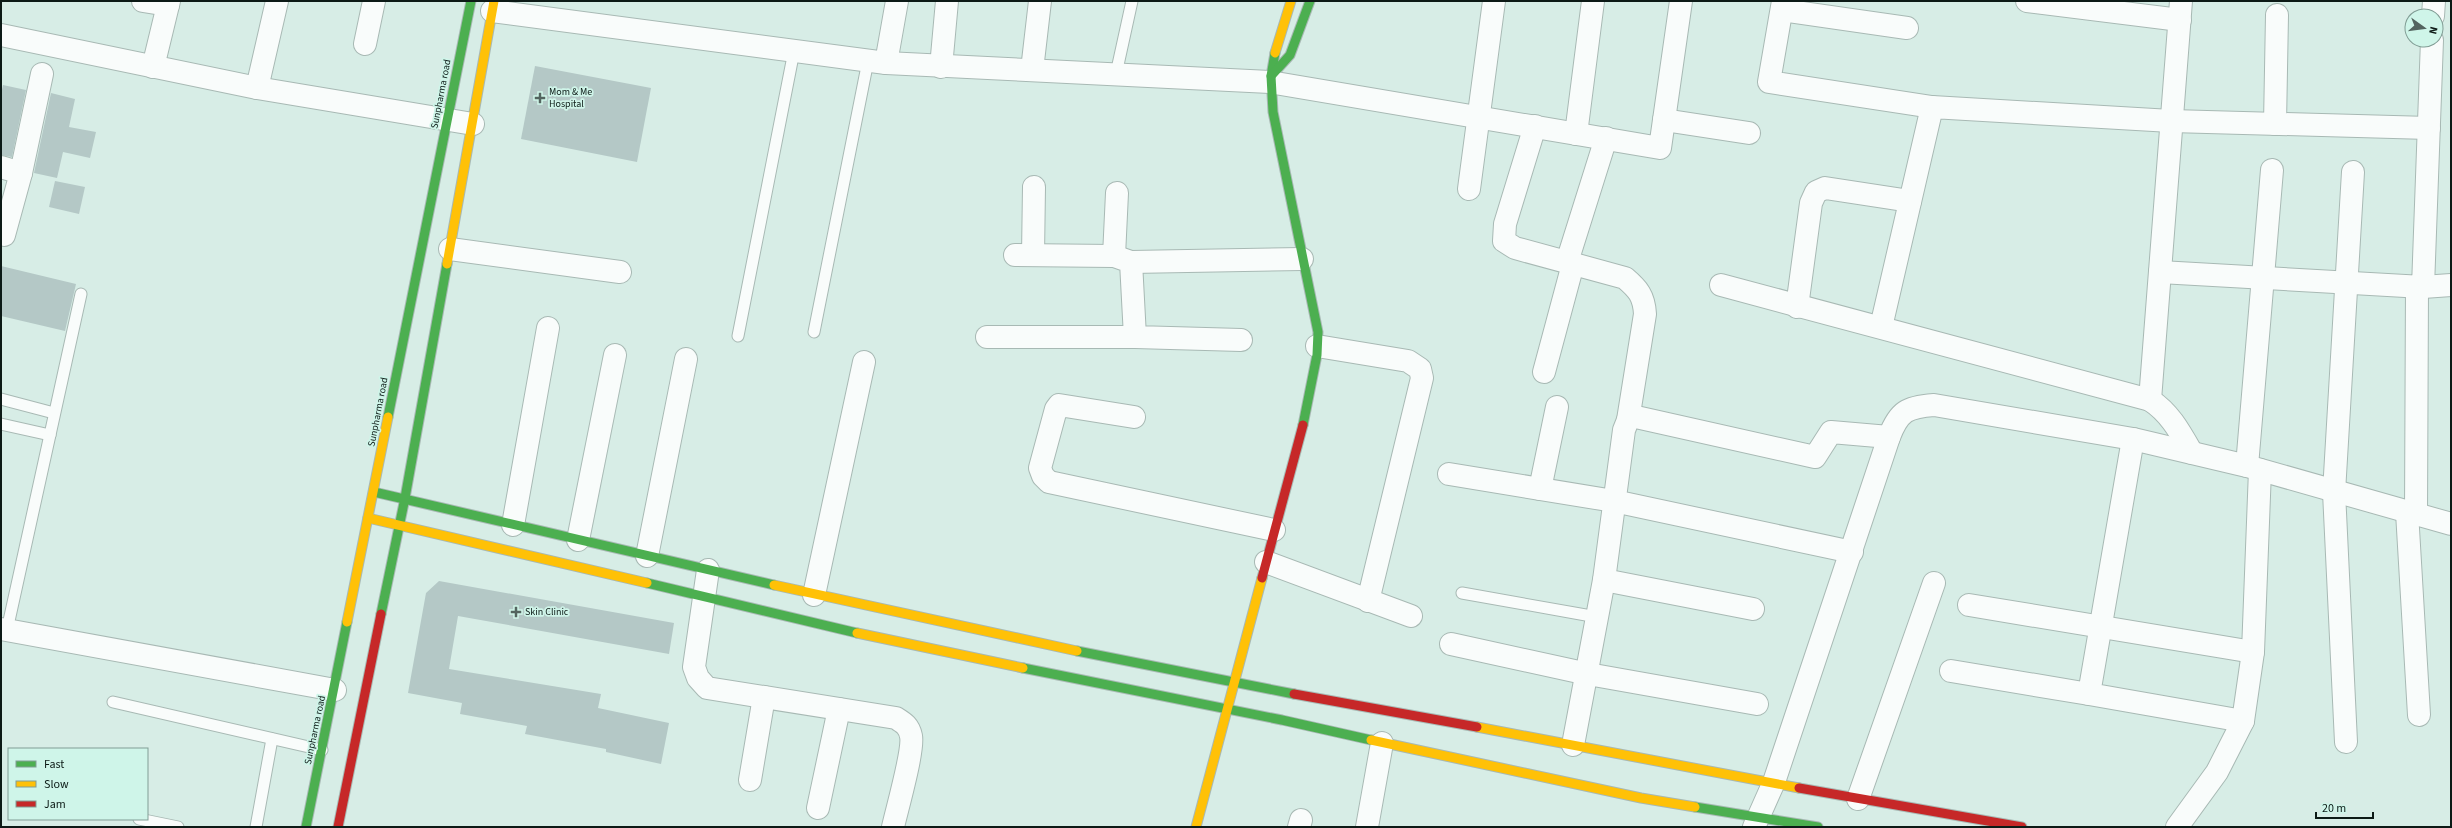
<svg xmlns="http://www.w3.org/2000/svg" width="2452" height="828" font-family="'Source Sans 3',sans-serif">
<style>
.building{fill:#b4c8c6}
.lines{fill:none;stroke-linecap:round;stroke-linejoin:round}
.lane-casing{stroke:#a8b9b4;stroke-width:13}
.street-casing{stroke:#a8b9b4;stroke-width:24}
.fast-casing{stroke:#a8b9b4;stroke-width:11}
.slow-casing{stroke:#a8b9b4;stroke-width:11}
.jam-casing{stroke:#a8b9b4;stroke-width:11}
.lane{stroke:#f9fcfb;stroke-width:11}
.street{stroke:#f9fcfb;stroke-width:22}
.fast{stroke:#4caf50;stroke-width:9}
.slow{stroke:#ffc107;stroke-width:9}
.jam{stroke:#c62828;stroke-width:9}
.poi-dot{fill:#53645f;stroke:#cff5e9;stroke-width:1.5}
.labels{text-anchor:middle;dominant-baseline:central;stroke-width:3.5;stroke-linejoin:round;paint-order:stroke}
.poi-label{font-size:10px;fill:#0c1a16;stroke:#cff5e9;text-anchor:start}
.street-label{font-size:10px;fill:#0c1a16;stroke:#cff5e9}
</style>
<rect width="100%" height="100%" fill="#d7ede6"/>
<g class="building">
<polygon points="535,66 651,88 637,162 521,139"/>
<polygon points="3,85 26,90 12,157 1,155 1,94"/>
<polygon points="51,93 75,99 69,127 96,132 90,158 63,152 57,178 34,173"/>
<polygon points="55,181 85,187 79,214 49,207"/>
<polygon points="1,266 76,284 65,331 1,316"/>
<polygon points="439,581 674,623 669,654 458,616 449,669 601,694 598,708 669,723 661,764 606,752 606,749 525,734 527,726 460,714 462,703 408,693 426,593"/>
</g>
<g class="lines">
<g class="lane-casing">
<g id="lane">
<polyline points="1116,74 1132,1"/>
<polyline points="814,332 868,61"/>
<polyline points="738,336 794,51"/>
<polyline points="1,399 54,413"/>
<polyline points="1,424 50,435"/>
<polyline points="1462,593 1597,617"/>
<polyline points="7,630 81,294"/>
<polyline points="113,702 322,750"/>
<polyline points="139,819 178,827"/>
<polyline points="256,827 272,739"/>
</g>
</g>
<g class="street-casing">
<g id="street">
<polyline points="143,1 168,5"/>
<polyline points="1783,1 1769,82 1932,107"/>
<polyline points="2027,1 2180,20"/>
<polyline points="1782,10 1907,28"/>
<polyline points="492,11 886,63 1270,82 1660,148 1681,1"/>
<polyline points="2433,16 2434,1"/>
<polyline points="1,35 257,88 473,124"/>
<polyline points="365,44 374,1"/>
<polyline points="886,63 897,1"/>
<polyline points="153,67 169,1"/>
<polyline points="941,67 947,1"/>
<polyline points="1032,70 1040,1"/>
<polyline points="257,88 277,1"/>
<polyline points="1664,120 1749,133"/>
<polyline points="2275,124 2277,15"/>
<path d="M1535,126L1505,224L1504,241L1515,248L1625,278C1638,289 1644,296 1645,314L1628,420"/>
<polyline points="1576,134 1593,1"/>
<polyline points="1,167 21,173"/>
<polyline points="1469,189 1494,1"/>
<polyline points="4,235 21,173 42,74"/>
<polyline points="450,249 620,272"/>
<polyline points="1015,255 1114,256 1131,262 1135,337 1241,340"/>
<polyline points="1033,255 1034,187"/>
<polyline points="1114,256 1117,193"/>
<polyline points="1131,262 1302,259"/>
<polyline points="1567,262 1606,138"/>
<polyline points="2160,272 2423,287 2432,40"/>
<path d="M1721,285L2150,400C2170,413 2180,432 2192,453"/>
<polyline points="2423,287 2451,285"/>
<polyline points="1797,307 1811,203 1816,192 1825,188 1910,201"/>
<polyline points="1881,327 1932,107 2171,121 2429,128"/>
<polyline points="987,337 1135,337"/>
<polyline points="1317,346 1408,361 1420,369 1422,378 1368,601"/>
<polyline points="1544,372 1573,264"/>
<polyline points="2150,400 2181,1"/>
<polyline points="1134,417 1059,405 1056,409 1040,468 1043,476 1049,482 1274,530"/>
<polyline points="2133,439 2089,694 2243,721"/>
<polyline points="2247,466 2272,170"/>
<polyline points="1449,474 1614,501 1852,552"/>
<polyline points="1540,489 1557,407"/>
<polyline points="2407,512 2419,715"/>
<polyline points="2416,514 2417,287"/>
<polyline points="513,525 548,328"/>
<polyline points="578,540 615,355"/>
<polyline points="647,556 686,359"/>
<polyline points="1266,562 1411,616"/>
<path d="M708,570L694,667L698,678L707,688L896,718C904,723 909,726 911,736C914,750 897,809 893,827"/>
<polyline points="1604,580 1753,609"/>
<polyline points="814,595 864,362"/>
<polyline points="1969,605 2253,652"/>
<polyline points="1,629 335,690"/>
<polyline points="1451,644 1588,674 1757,704"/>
<polyline points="1951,671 2089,694"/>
<polyline points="2346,742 2334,492 2353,172"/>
<polyline points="1573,745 1604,580 1624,430 1628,420 1636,417 1815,457 1831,432 1889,437"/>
<polyline points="750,780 764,697"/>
<polyline points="1858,799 1934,583"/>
<polyline points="818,808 839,709"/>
<polyline points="1299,827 1301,820"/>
<polyline points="1367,827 1382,743"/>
<path d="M1754,827L1774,782L1889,437C1899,411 1907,407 1934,405L2133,439L2247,466L2451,524"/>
<polyline points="2177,827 2217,772 2243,721 2253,652 2260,470"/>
</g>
</g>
<g class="fast-casing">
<g id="fast">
<polyline points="1275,53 1271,76 1273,112 1318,332 1317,355 1303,425"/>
<polyline points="1271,76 1290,55 1310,1"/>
<polyline points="388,417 471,1"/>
<polyline points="374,492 774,585"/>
<polyline points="647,583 857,633"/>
<polyline points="381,614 405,498 447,264"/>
<polyline points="1077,651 1294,694"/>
<polyline points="1023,668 1282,720 1371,740"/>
<polyline points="1695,807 1818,827"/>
<polyline points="306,827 347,622"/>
</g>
</g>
<g class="slow-casing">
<g id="slow">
<polyline points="1275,53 1291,1"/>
<polyline points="447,264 494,1"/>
<polyline points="368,518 647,583"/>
<polyline points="774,585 1077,651"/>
<polyline points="347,622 388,417"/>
<polyline points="857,633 1023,668"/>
<polyline points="1477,727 1799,788"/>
<polyline points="1371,740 1641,798 1695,807"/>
<polyline points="1196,827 1262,578"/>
</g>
</g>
<g class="jam-casing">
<g id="jam">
<polyline points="1262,578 1303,425"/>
<polyline points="1294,694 1477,727"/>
<polyline points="1799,788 2022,827"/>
<polyline points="338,827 381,614"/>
</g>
</g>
<use href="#lane" class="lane"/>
<use href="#street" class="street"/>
<use href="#fast" class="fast"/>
<use href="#slow" class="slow"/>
<use href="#jam" class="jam"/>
</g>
<g class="poi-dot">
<path d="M538 92h4v4h4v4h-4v4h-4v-4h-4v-4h4z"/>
<path d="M514 606h4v4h4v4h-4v4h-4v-4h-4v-4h4z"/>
</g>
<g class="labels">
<g class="poi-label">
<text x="549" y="92">Mom &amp; Me<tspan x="549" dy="12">Hospital</tspan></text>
<text x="525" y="612">Skin Clinic</text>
</g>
<g class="street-label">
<text transform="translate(441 94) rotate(-79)">Sunpharma road</text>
<text transform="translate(378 412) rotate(-79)">Sunpharma road</text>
<text transform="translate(315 730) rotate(-78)">Sunpharma road</text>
</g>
</g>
<rect width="2452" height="828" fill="none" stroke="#0c1a16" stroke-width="4"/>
<rect x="8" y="748" width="140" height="72" fill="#cff5e9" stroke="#819d95"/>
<rect x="16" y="761" width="20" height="6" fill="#4caf50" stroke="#819d95"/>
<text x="44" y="768" font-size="12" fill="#0c1a16">Fast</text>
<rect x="16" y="781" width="20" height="6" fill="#ffc107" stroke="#819d95"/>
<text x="44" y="788" font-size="12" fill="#0c1a16">Slow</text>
<rect x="16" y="801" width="20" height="6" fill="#c62828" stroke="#819d95"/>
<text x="44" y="808" font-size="12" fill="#0c1a16">Jam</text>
<g transform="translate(2424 28) rotate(104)"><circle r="19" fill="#cff5e9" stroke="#819d95"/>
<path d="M0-3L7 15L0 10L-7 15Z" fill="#53645f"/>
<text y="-6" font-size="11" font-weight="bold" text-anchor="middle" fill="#0c1a16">N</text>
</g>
<path d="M2316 812v6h57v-6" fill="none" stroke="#0c1a16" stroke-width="2"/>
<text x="2322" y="812" font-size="12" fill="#0c1a16" stroke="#cff5e9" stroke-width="3" paint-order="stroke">20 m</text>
</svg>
